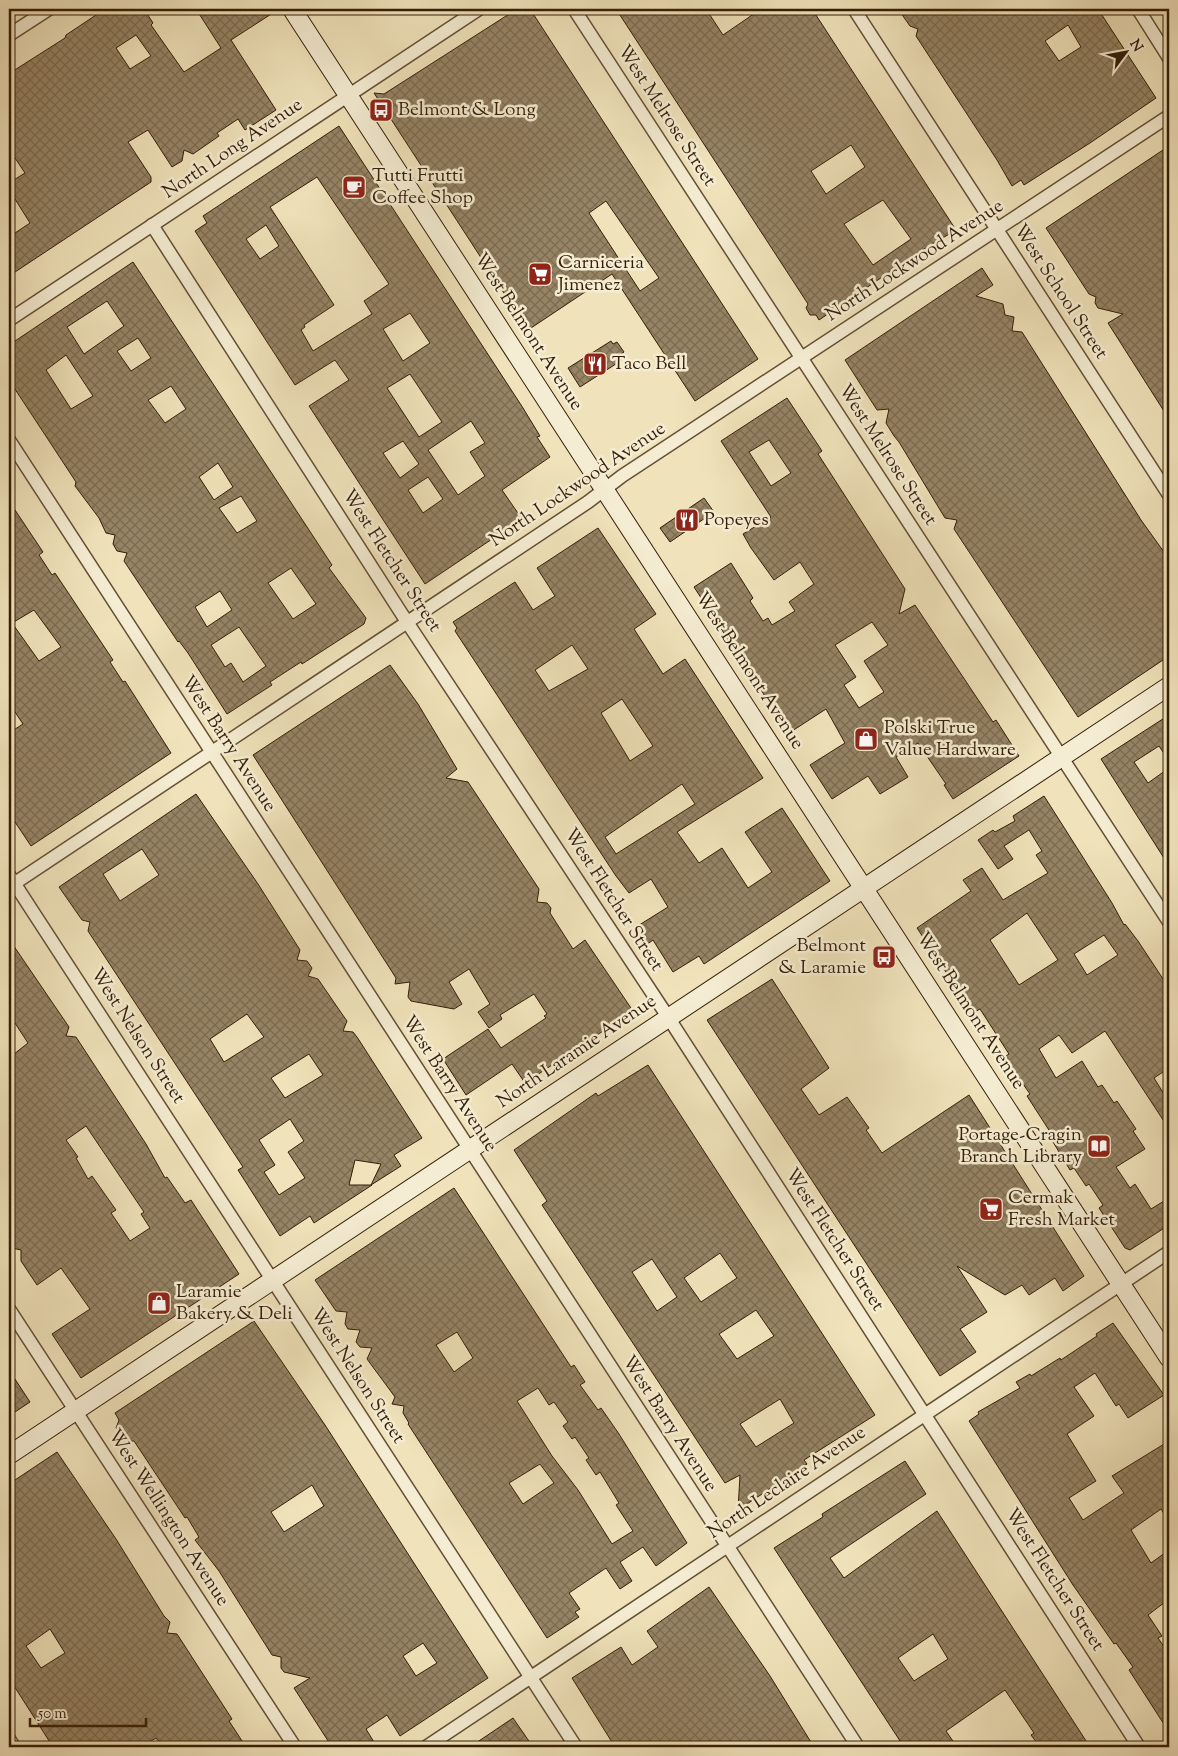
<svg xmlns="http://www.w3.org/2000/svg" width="1178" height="1756" font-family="'Sorts Mill Goudy',serif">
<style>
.building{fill:url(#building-cross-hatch);stroke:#351e08;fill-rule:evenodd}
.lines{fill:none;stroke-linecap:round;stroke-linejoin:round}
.street-casing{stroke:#644f35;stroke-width:15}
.secondary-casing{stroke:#351e08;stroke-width:20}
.street{stroke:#f5edd3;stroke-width:12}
.secondary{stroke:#f5edd3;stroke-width:18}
.labels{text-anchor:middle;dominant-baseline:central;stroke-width:5;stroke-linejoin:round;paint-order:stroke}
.poi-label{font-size:19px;fill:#351e08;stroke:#f5edd3;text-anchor:start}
.street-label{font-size:19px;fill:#351e08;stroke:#f5edd3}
</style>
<defs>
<pattern id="building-cross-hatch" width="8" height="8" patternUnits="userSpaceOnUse" patternTransform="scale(1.25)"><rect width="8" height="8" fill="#968465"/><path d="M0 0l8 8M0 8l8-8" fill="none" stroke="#7b6b51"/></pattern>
</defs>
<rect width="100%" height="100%" fill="#f0e3bb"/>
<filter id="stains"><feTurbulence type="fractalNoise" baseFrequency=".004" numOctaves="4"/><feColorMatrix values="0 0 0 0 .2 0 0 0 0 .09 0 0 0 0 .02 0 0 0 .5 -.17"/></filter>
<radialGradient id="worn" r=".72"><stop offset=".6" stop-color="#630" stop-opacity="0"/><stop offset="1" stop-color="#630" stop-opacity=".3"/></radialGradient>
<g class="building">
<path d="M105,9H144L153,23L151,25L184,72L221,48L196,9H279L231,40L276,110L245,130L238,119L217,133L219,136L193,154L184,150L182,161L172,167L148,130L128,142L151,177V182L9,276V237L30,223L15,199L9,202V183L25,173L9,149V78L12,76L10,73L65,38L66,35ZM136,35L151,56L130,69L116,48Z"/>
<path d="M517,9H530L758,359L695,401L612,274L528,330L374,93L384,94ZM606,201L659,278L640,291L589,213Z"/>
<path d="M616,9H706L723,35L761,9H812L956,230L919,252L819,320L816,315H810L806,308L808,304ZM851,145L865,167L826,194L811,171ZM883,200L911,239L873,265L844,224Z"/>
<path d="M898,9H1098L1156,98L1090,143L1024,185L1021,180L1012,186L997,160L916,36L918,29L910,26ZM1068,25L1081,47L1059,61L1045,41Z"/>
<path d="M339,126L523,408L540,436L537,437L550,457L502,490L522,519L425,584L309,406L349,380L335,360L295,385L195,231L207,223L203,216ZM317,177L389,284L364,301L372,314L313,351L301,330L305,327L304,325L334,305L270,207ZM266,225L279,246L260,259L246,239ZM410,313L430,343L403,361L383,329ZM410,374L442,422L419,437L387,388ZM471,421L485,443L470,452L485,476L458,495L428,450ZM403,441L419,464L400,478L383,453ZM428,477L443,499L423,513L408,490Z"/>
<polygon points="1169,146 1169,419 1108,323 1123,314 1098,308 1095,303 1096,297 1089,294 1046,228"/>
<path d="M133,262L332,565L329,568L366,618L364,624L302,664L301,662L270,682L272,685L227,714L188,653L179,641L178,642L124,561L127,553L117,551L113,544L115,535L106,533L99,518L75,486L76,482L9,380V345ZM107,301L124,326L84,354L67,327ZM138,338L151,358L131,371L117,351ZM66,355L93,396L71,409L46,370ZM171,386L186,409L165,423L148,400ZM218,463L233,487L214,500L199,477ZM241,496L257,521L237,533L219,508ZM291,568L316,604L293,619L268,583ZM220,591L232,610L207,627L195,607ZM239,627L266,666L243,682L231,663L225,667L211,645Z"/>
<polygon points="982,268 993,285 976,296 1003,304 1005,315 1014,317 1012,331 1022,332 1141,520 1169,559 1169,656 1078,717 954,529 957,520 945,518 899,442 894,436 886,423 889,409 877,410 845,360"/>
<polygon points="611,341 613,344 617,342 624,352 619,356 622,360 580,387 568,368"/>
<path d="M787,398L822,451L818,454L829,471L905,589L899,614L915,605L993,722L996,720L1019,756L953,799L944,785L946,784L918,743L896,757L908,777L880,794L868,776L832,799L810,765L845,743L826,709L789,733L694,587L731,563L753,598L750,601L763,621L768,618L772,625L795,611L789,602L814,584L800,562L774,580L751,548L743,534L771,517L721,441ZM769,440L791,473L771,486L749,452ZM872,622L888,645L864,661L884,692L859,708L844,685L856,677L835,645Z"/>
<polygon points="704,498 714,512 670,542 660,528"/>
<path d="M9,501L43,552L39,555L52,575L55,573L113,660L110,662L123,682L125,681L171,753L31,846L9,813V733L23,724L9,703ZM34,610L61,647L39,661L12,623Z"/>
<path d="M598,528L656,614L634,629L663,674L685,659L763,778L677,832L699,863L722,848L748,888L772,872L745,832L782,808L830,881L704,964L699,956L673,972L653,940L646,945L636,927L668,907L651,879L629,893L616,876L455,631L457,628L453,622L515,582L533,610L555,596L537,568ZM572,645L588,669L549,691L535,670ZM622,699L653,746L630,761L601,713ZM682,784L695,804L616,854L605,837Z"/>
<polygon points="390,665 418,704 457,769 446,778 468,782 539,889 537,902 547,903 551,908 550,913 573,949 585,940 633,1011 525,1083 512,1064 466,1095 443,1059 488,1029 501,1048 546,1018 544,1016 547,1014 534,994 500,1015 502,1019 489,1028 478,1012 490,1004 469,969 449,982 462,1004 454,1009 411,1001 408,997 410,982 395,984 396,978 253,755"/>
<polygon points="1169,715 1169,761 1159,746 1134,762 1148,783 1169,768 1169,866 1101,759"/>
<path d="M196,794L258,884L300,950L297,960L307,961L312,968L308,976L318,979L342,1014L347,1021L343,1031L353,1032L357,1037L422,1138L394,1155L401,1166L371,1185L381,1164L355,1160L349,1185H372L314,1223L310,1216L280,1236L238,1170L243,1167L88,931L90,922L82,920L59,887ZM142,849L159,875L120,901L103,874ZM247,1014L264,1037L224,1062L210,1039ZM309,1054L323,1075L285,1098L271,1078ZM290,1119L304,1141L288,1152L305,1178L279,1195L264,1172L275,1165L259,1140Z"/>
<path d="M1044,796L1112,903L1124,925L1125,924L1138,941L1169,988V1068L1154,1078L1169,1102V1129L1105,1031L1072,1053L1059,1035L1039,1049L1056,1078L1082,1061L1098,1087L1102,1085L1114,1103L1117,1101L1136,1129L1133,1131L1145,1149L1116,1167L1130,1188L1135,1184L1151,1209L1169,1198V1225L1130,1250L1125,1248L1099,1208L1103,1205L1089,1184L1086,1186L1074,1168L1070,1170L1053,1142L1056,1141L1027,1096L1030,1094L1014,1071L1011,1074L1001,1059L1009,1054L980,1009L973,1013L917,928L971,891L963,880L982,868L1003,900L1048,873L1036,855L1042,851L1029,830L1004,846L1013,859L998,869L978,840L993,830L995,832L1015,821L1013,816ZM1027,913L1058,960L1019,985L990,940ZM1104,935L1118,955L1087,975L1074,954Z"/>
<path d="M9,939L69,1027L66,1036L76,1037L146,1144L165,1178L167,1177L185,1203L191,1200L239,1274L81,1378L52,1334L90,1309L61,1268L37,1285L21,1261V1250L12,1248L9,1242V1058L28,1043L9,1014ZM86,1126L144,1212L141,1214L150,1228L130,1241L111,1213L116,1210L92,1176L88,1179L76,1158L78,1157L66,1140Z"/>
<polygon points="772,979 829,1068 801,1089 819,1115 847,1097 869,1128 866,1130 882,1153 969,1095 1084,1276 1063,1291 1055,1278 1029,1295 1022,1285 1005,1295 957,1266 987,1312 960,1329 976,1352 940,1376 707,1020"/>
<path d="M648,1065L875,1415L804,1460L807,1464L738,1510L740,1475L725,1483L542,1205L547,1201L514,1150L596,1093L598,1096ZM720,1253L737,1278L701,1302L684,1278ZM652,1259L677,1297L657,1311L632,1272ZM756,1310L774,1336L737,1359L719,1334ZM780,1399L794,1423L756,1447L740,1424Z"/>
<path d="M454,1188L571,1367L574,1365L585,1382L580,1385L598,1410L601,1408L619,1434L687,1543L656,1566L643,1547L620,1562L632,1581L620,1589L606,1568L569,1593L580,1609L575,1612L579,1617L547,1638L408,1424L409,1423L403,1413L404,1406L392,1404L395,1397L367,1359L372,1348L360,1347L356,1342L360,1330L348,1329L345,1324L347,1312L336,1311L315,1280ZM457,1332L473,1358L454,1372L436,1345ZM538,1388L549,1405L554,1402L568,1422L563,1426L572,1439L575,1437L589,1458L586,1460L596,1475L600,1472L619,1503L616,1505L633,1531L612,1544L578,1490L552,1456L517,1401ZM540,1464L554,1483L523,1504L509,1483Z"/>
<path d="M254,1321L325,1425L488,1678L400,1736L387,1715L366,1729L377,1747H332L294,1688L310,1678L284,1672L281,1668V1657L272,1655L219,1571L195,1540L199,1537L187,1517L185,1518L134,1441H130L122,1428H116L119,1420L115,1413ZM312,1485L324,1506L284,1532L271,1512ZM423,1643L437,1663L416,1676L403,1656Z"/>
<polygon points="1113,1323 1164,1395 1128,1418 1119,1404 1116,1406 1095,1373 1074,1387 1094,1416 1067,1434 1096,1481 1069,1498 1083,1520 1124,1493 1112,1476 1169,1441 1169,1522 1161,1509 1131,1530 1151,1563 1169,1550 1169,1599 1148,1615 1162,1636 1158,1638 1169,1654 1169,1732 1129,1670 1133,1667 1116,1643 1114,1644 1073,1585 969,1421 979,1414 978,1412 1020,1388 1016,1382 1030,1374 1031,1376 1060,1358 1061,1360 1097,1336 1096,1334"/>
<polygon points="9,1370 30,1402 9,1416"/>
<path d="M57,1452L116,1539L164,1616L170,1622L167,1633L177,1634L232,1719L229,1721L246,1747H163L156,1738L141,1747H53L9,1678V1484ZM50,1629L65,1653L41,1668L26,1646Z"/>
<path d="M905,1461L926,1494L830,1558L844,1578L937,1511L1090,1747H1040L1031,1735L1034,1733L1005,1690L946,1731L957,1747H904L785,1565L774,1548L823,1517L822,1514ZM933,1634L948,1659L914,1681L898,1658Z"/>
<polygon points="709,1587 770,1676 814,1747 615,1747 572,1678 621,1647 632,1665 658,1647 647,1631"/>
<polygon points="513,1718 533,1747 470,1747"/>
</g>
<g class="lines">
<g class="street-casing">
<g id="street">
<polyline points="574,9 1169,922"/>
<polyline points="854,9 1169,495"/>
<polyline points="1138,9 1169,58"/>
<polyline points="9,35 49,9"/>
<polyline points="152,225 407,622 668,1017 1139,1747"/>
<polyline points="9,320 479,9"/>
<polyline points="9,440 858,1747"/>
<polyline points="9,875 576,1747"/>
<polyline points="9,887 588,502 622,476 1169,116"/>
<polyline points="9,1309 295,1747"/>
<polyline points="9,1739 14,1747"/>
<polyline points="426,1747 1169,1252"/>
</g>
</g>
<g class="secondary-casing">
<g id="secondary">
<polyline points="292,9 1169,1358"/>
<polyline points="9,1455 1169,686"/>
</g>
</g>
<use href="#street" class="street"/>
<use href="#secondary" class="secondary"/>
</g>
<defs>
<g id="bus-square" transform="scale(1.25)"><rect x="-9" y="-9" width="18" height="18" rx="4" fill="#8f2418" stroke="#f5edd3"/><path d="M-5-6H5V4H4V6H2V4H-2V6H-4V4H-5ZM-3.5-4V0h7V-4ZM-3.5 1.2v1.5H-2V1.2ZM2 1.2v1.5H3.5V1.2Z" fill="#fff"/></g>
<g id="cafe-square" transform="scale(1.25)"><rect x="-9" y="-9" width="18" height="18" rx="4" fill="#8f2418" stroke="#f5edd3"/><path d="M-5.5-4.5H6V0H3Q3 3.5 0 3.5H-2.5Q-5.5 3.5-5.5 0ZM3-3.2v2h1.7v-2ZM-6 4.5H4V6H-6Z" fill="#fff"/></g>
<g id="supermarket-square" transform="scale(1.25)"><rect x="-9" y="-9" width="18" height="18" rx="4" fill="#8f2418" stroke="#f5edd3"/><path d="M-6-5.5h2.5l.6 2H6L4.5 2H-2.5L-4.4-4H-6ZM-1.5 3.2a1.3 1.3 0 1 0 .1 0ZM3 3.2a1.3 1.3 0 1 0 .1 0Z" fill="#fff"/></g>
<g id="restaurant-square" transform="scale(1.25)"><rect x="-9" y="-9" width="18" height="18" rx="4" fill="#8f2418" stroke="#f5edd3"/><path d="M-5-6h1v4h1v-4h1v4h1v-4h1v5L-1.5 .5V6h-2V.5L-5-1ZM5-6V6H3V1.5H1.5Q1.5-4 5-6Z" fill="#fff"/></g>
<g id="shop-square" transform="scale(1.25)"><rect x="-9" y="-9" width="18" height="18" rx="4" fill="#8f2418" stroke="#f5edd3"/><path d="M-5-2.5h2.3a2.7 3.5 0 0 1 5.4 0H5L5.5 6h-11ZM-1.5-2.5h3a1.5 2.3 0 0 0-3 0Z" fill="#fff"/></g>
<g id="library-square" transform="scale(1.25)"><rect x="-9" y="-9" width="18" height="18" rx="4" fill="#8f2418" stroke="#f5edd3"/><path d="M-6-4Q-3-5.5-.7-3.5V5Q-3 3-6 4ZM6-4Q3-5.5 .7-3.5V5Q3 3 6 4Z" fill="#fff"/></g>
</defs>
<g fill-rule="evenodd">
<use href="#bus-square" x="381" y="110"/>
<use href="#cafe-square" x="354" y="187"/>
<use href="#supermarket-square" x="540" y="274"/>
<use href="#restaurant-square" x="595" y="364"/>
<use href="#restaurant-square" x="687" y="520"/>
<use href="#shop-square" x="866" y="739"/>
<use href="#bus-square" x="884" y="957"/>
<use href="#library-square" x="1099" y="1146"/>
<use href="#supermarket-square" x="991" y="1209"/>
<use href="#shop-square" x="159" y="1303"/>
</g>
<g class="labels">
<g class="poi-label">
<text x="398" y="110">Belmont &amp; Long</text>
<text x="372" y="176">Tutti Frutti<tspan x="372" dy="22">Coffee Shop</tspan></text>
<text x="558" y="263">Carniceria<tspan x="558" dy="22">Jimenez</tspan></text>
<text x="612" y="364">Taco Bell</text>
<text x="704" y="520">Popeyes</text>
<text x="884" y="728">Polski True<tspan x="884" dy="22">Value Hardware</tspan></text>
<text x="866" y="946" text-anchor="end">Belmont<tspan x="866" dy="22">&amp; Laramie</tspan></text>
<text x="1082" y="1135" text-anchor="end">Portage-Cragin<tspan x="1082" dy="22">Branch Library</tspan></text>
<text x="1008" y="1198">Cermak<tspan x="1008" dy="22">Fresh Market</tspan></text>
<text x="176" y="1292">Laramie<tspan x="176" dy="22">Bakery &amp; Deli</tspan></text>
</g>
<g class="street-label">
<text transform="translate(666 116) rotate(57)">West Melrose Street</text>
<text transform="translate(233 149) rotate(-34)">North Long Avenue</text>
<text transform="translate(915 261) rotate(-33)">North Lockwood Avenue</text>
<text transform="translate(1060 292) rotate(57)">West School Street</text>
<text transform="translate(528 332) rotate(57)">West Belmont Avenue</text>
<text transform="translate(887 455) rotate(57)">West Melrose Street</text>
<text transform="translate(578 485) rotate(-34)">North Lockwood Avenue</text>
<text transform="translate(391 561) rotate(57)">West Fletcher Street</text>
<text transform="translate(749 671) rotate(57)">West Belmont Avenue</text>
<text transform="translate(228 744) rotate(57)">West Barry Avenue</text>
<text transform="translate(613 900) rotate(57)">West Fletcher Street</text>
<text transform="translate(970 1011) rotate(57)">West Belmont Avenue</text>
<text transform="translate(137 1036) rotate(57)">West Nelson Street</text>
<text transform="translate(577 1052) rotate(-34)">North Laramie Avenue</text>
<text transform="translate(449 1084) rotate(57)">West Barry Avenue</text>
<text transform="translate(834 1240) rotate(57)">West Fletcher Street</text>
<text transform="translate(357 1376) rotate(57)">West Nelson Street</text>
<text transform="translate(669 1424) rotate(57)">West Barry Avenue</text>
<text transform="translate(787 1483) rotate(-34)">North Leclaire Avenue</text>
<text transform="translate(168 1518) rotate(57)">West Wellington Avenue</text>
<text transform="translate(1054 1580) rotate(57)">West Fletcher Street</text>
</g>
</g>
<rect width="1178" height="1756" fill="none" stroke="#f0e3bb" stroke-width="30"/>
<rect x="10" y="10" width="1158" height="1736" fill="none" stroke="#351e08" stroke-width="2.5"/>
<rect x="15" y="15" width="1148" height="1726" fill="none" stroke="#351e08"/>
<g transform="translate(1126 52) rotate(58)" stroke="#f5edd3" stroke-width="4" paint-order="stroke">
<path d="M0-4L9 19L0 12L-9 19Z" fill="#351e08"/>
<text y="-8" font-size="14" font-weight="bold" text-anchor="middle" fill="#351e08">N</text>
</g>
<path d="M30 1718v8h116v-8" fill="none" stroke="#351e08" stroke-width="2.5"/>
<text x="38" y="1718" font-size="15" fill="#351e08" stroke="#f5edd3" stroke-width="4" paint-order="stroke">50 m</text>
<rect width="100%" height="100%" filter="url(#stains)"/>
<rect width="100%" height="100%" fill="url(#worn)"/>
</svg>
